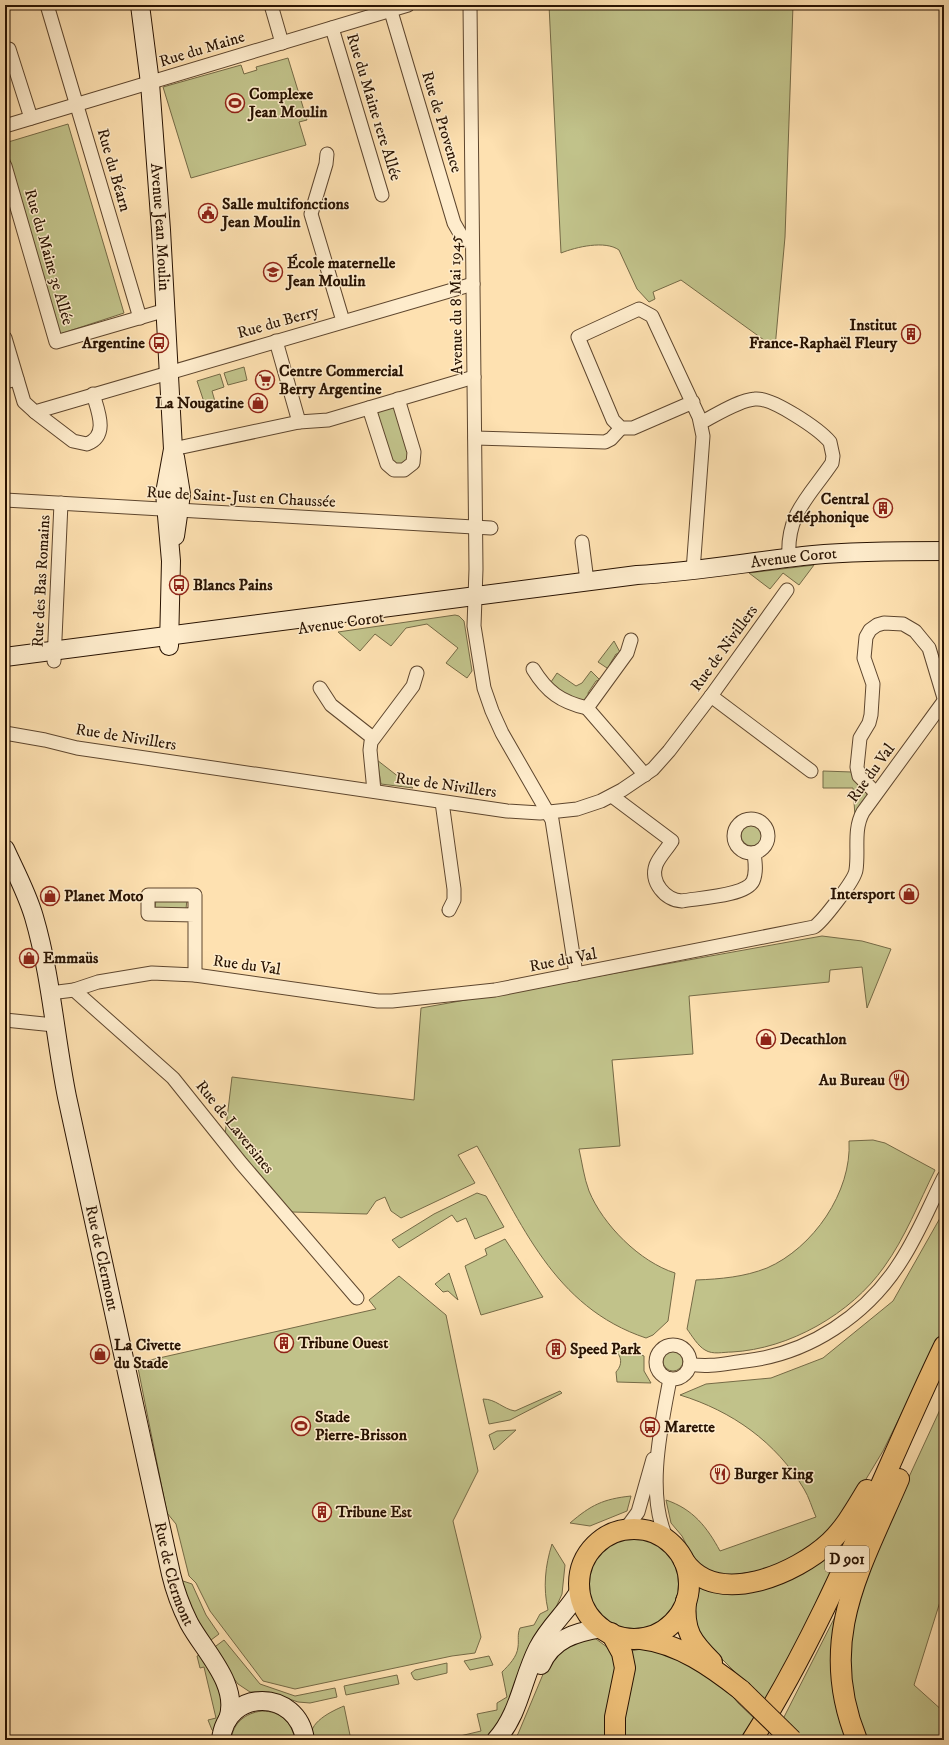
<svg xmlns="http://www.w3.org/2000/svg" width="949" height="1745" font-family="'IM FELL DW Pica',serif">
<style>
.green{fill:#c1c28a;stroke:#756a46}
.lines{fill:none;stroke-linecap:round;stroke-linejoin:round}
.street-casing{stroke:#5e462e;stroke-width:15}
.secondary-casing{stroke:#291302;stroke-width:20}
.primary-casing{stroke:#291302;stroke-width:22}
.street{stroke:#feeccc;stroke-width:13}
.secondary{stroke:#feeccc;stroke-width:18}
.primary{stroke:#efc078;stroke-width:20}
.primary-bridge-casing{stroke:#291302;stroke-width:22;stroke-linecap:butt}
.primary-bridge{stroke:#efc078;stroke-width:20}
.labels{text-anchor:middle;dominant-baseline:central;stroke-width:3;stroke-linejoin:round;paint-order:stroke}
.shield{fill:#feeccc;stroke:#69543f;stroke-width:1}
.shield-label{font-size:15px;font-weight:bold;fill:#291302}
.street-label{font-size:16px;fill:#291302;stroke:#feeccc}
.poi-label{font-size:16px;font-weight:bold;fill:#291302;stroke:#feeccc;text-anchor:start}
</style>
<rect width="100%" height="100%" fill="#fee1b1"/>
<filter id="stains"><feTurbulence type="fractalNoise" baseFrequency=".005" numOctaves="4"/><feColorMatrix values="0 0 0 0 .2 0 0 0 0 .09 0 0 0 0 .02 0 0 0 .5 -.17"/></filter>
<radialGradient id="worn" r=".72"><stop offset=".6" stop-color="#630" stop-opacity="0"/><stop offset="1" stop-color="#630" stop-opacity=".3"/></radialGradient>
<g class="green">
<path d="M549,5H793L785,237L775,348L681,280L653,292L655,299L649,302L637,289L619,250C605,240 576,247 561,253Z"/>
<polygon points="288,58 307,120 299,122 306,145 191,178 163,87 241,65 244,74 257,70 256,67"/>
<polygon points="68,124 124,313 60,334 5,143"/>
<polygon points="244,367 247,380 228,385 224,373"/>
<polygon points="220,374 224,387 212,391 216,405 206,408 197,381"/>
<polygon points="394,407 409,455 407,461 403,465 391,463 376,412"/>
<polygon points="814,565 799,585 783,573 770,589 749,573"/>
<polygon points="455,615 459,616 464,621 472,671 467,678 446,663 458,648 427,624 406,628 391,646 375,634 360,651 338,632"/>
<polygon points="614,641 621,654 616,654 610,664 610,670 598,662"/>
<polygon points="591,671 600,680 596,681 588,693 589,697 584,701 567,697 549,685 557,673 576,686 582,683"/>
<polygon points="377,760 413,788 381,784"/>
<polygon points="823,771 852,772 867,794 867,799 855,816 853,788 823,788"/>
<circle cx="752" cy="835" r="11"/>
<polygon points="156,899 187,899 186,909 155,909"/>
<path d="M822,936L862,941L891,949L867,1008L862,967L830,970L829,982L689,996L693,1054L612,1060L620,1146L579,1149C582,1162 584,1178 589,1191C603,1225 640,1262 675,1273L668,1321L653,1335L646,1338C553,1307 522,1223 477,1146L458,1155L475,1183L401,1218L391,1211L385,1197L376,1201L367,1214L292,1212L225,1135L232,1077L414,1100L421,1008Z"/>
<path d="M873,1140L885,1143L935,1170C919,1202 905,1238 884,1267C851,1314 789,1349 732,1352C723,1352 713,1355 705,1350C698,1346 692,1336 687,1329L696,1280C721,1279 744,1277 767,1268C813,1248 852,1192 849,1141Z"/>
<polygon points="477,1193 486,1196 504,1227 475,1239 466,1218 457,1222 452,1215 399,1248 392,1240 434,1214"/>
<path d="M944,1211V1328L883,1451L854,1499L824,1537L779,1568L717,1577L697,1566L682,1536L671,1523L666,1500C693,1509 707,1527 720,1551L816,1517C812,1508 809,1497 804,1489C776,1442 732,1411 680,1395L706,1384L771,1378L823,1358L893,1301Z"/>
<polygon points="505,1239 543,1297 481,1315 465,1266 487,1255 485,1249"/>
<polygon points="449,1273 458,1300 448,1291 443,1292 435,1284"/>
<polygon points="399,1276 446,1315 478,1471 453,1521 481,1637 475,1653 452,1656 295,1689 263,1681 210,1611 196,1583 189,1576 176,1524 167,1513 137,1363 376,1309 369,1300"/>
<path d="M617,1344L644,1356V1371L651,1383L617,1382L616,1372C624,1363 621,1354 612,1348Z"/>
<circle cx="673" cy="1361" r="10"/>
<path d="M560,1391L562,1393L510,1420L489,1424L483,1399C496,1399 503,1409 515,1411Z"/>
<polygon points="944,1401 944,1589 914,1685 944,1712 944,1740 864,1740 853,1714 847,1634 879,1542"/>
<polygon points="516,1430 494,1450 489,1435 497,1431"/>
<path d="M631,1496L627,1511L590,1526L570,1523C591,1505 603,1499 631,1496Z"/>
<circle cx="634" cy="1584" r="46"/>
<polygon points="842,1543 833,1562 835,1567 767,1704 698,1635 693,1616 700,1587 718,1592"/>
<path d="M552,1544L565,1565L562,1594L510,1709L491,1735L481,1740H460V1736L481,1731L477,1714L497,1710V1703L507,1697L502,1672C509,1665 517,1657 518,1647C519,1640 517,1635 520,1628L534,1625L540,1614L548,1610C543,1588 545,1566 552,1544Z"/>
<polygon points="180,1580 192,1584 206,1615 219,1634 207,1643 193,1619"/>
<polygon points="841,1605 853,1740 803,1740 783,1719"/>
<polygon points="592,1636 611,1650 616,1661 610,1740 512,1740 518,1734 549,1660 559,1649"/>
<polygon points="224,1640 260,1684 295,1696 335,1688 337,1697 310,1703 298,1702 269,1692 250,1692 238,1684 212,1649"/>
<polygon points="657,1646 723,1684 738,1703 757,1721 744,1740 621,1740 626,1652"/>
<polygon points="200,1655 217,1679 227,1705 215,1732 212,1730 208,1720 216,1718 204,1667 200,1668 197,1656"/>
<polygon points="489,1656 493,1665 470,1670 464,1661"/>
<polygon points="447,1663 447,1673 417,1680 414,1679 411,1673 415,1670"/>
<polygon points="397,1675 399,1684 346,1695 344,1686"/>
<path d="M344,1706L351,1740H312C306,1723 332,1711 344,1706Z"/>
<path d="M262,1711C280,1711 292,1722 295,1740H231C233,1723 245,1713 262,1711Z"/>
</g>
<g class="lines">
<g class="street-casing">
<g id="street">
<polyline points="47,5 140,318"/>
<polyline points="271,5 282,43"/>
<polyline points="389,5 454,223 462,237 472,242"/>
<polyline points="470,5 476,569 474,626 484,688 492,711 502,733 552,820 576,974"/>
<polyline points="332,28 382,195"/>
<polyline points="9,49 31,118"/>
<polyline points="5,126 408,5"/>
<polyline points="327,154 326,164 311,214 343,321"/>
<polyline points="5,166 56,342 166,310"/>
<polyline points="5,338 24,402 35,412 473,284"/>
<polyline points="276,341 299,422"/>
<polyline points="5,382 17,379"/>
<polyline points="693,402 633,428 621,428 613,420 578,337 639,309 652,316 699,417 703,436 693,571"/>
<polyline points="369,408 387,464 394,470 404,470 413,463 414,452 398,399"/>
<path d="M35,412L73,441L87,444C109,436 98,411 93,394"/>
<path d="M702,422C716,415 739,400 755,399C772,397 819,429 830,442L833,456L832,463C809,497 786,514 789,558"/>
<polyline points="475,438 605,442 611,439 621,428"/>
<polyline points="173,449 299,422 328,420 474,377"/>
<polyline points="5,500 491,528"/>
<polyline points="582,542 587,581"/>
<polyline points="631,640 627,653 587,708 645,775"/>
<polyline points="54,661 61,503"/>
<path d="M533,669C547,692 561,702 587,708"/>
<polyline points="320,688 331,705 373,738"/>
<polyline points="711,696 811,771"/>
<polyline points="5,733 45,740 77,748 507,811 540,813 577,809 601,801 622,790 653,769 669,751 711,696 787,590"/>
<polyline points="374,791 370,750 371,742 413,686 417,673"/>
<polyline points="876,793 859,776 857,767 860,738 869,723 871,715 873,684 864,658 866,637 870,630 877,625 884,623 903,624 915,631 929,648 944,698"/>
<path d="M612,796L672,841C667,849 659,857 656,865C650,882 665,900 682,901C698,898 746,896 753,881C757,872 755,861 754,853"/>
<polyline points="442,802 454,889 454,900 449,910"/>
<circle cx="751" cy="836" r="17"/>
<polyline points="195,975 195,895 148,895 148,914 195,915"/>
<polyline points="74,990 173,1078 241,1163 357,1298"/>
<path d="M50,993L74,990L98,982L152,973L195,975L378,1001H392L495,990L814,927C822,922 855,880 856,870C859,851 853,830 863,812L944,701"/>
<polyline points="5,1020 54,1025"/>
<circle cx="673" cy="1362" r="17"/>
<path d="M690,1364C708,1368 727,1363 745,1361C809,1354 867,1315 901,1261C918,1235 930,1205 944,1177"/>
<polyline points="625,1530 638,1512 653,1459"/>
<path d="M668,1541C645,1497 661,1426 670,1379"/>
</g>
</g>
<g class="secondary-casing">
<g id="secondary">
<path id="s1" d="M140,5L150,83L161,230L173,449L165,493L171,561L169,646"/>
<polyline points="175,536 181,494 175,457"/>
<path id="s2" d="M5,657L637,575C696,572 754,561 813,555C856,551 900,551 944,551"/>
<path id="s3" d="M5,849C15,871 27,893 34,917C51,975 55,1037 67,1097L171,1574C175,1591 181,1607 189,1623C204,1651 240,1685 228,1719"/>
<path d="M541,1665C552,1639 576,1632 602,1628"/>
<path d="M221,1740C226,1688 298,1688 305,1740"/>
<path d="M496,1740C520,1713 522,1679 538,1648C549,1626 568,1611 580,1590"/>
</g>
</g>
<g class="primary-casing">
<g id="primary">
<circle cx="634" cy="1584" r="55"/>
<path d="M684,1561C717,1609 797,1573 830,1542C845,1528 856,1508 867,1490"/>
<path d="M686,1601C683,1631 692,1642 712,1662"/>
<polyline points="611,1633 622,1653 625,1668 615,1717 615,1740"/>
<path d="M641,1639C678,1643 712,1667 741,1690"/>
<path d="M752,1740C830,1617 881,1477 944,1346"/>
<path d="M857,1740C816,1640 860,1570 899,1479"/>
</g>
</g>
<use href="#street" class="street"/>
<use href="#secondary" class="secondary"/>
<use href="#primary" class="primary"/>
<g class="primary-bridge-casing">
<polyline id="primary-bridge" points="741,1690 792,1740"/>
</g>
<use href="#primary-bridge" class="primary-bridge"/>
</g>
<defs>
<g id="stadium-ring" transform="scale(1)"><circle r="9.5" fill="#feeccc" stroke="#8f2418" stroke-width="1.5"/><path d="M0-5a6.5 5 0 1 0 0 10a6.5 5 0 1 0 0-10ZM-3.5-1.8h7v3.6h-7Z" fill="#8f2418"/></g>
<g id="civic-ring" transform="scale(1)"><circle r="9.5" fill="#feeccc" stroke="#8f2418" stroke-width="1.5"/><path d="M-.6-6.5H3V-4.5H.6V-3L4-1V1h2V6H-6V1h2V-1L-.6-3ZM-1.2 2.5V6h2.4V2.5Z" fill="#8f2418"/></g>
<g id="school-ring" transform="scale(1)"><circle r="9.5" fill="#feeccc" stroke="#8f2418" stroke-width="1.5"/><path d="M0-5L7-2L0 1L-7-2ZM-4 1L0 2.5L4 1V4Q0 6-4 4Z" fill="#8f2418"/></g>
<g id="building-ring" transform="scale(1)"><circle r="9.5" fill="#feeccc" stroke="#8f2418" stroke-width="1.5"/><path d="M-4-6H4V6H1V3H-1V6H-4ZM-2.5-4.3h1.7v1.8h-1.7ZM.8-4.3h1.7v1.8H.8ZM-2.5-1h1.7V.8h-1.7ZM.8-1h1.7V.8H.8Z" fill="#8f2418"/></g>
<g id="bus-ring" transform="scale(1)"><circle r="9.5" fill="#feeccc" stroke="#8f2418" stroke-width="1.5"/><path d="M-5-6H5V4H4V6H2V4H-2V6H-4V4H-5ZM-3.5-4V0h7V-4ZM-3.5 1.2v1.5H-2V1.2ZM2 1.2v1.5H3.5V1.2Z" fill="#8f2418"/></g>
<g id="supermarket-ring" transform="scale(1)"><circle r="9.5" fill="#feeccc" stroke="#8f2418" stroke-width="1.5"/><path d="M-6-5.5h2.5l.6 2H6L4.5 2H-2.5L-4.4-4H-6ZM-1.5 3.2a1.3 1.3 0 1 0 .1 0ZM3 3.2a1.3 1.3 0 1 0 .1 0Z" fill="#8f2418"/></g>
<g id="shop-ring" transform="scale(1)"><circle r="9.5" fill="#feeccc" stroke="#8f2418" stroke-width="1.5"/><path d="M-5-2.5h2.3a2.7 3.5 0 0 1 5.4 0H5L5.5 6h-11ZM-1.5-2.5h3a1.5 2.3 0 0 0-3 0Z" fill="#8f2418"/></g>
<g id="restaurant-ring" transform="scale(1)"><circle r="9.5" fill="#feeccc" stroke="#8f2418" stroke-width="1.5"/><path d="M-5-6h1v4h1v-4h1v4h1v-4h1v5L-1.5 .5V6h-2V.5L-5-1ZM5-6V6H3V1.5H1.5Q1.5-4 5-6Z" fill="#8f2418"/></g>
</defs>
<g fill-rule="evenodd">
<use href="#stadium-ring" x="235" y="103"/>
<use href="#civic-ring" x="208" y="213"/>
<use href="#school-ring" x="273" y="272"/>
<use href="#building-ring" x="911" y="334"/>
<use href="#bus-ring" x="159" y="343"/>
<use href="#supermarket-ring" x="265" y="380"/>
<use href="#shop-ring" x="258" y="403"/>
<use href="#building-ring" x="883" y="508"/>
<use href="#bus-ring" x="179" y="585"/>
<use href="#shop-ring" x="909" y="894"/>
<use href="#shop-ring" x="50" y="896"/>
<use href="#shop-ring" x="29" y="958"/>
<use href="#shop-ring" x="766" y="1039"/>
<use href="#restaurant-ring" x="899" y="1080"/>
<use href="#building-ring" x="284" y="1343"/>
<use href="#building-ring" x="556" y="1349"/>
<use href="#shop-ring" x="100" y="1354"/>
<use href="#stadium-ring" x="301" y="1426"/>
<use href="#bus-ring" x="650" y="1427"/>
<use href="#restaurant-ring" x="720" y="1474"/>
<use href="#building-ring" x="322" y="1512"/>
</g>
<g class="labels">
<rect class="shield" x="825" y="1546" width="44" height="26" rx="3"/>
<g class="shield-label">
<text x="847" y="1559">D 901</text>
</g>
<g class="street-label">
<text transform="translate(202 49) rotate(-17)">Rue du Maine</text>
<text transform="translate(374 107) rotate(73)">Rue du Maine 1ere Allée</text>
<text transform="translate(442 122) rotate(73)">Rue de Provence</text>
<text transform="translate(114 170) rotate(74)">Rue du Béarn</text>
<text stroke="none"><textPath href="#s1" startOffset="223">Avenue Jean Moulin</textPath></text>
<text transform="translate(49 257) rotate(74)">Rue du Maine 3e Allée</text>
<text transform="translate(456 305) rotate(-91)">Avenue du 8 Mai 1945</text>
<text transform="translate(278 322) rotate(-16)">Rue du Berry</text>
<text transform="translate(241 497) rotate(3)">Rue de Saint-Just en Chaussée</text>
<text stroke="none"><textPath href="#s2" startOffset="795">Avenue Corot</textPath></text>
<text transform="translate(41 581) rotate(-87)">Rue des Bas Romains</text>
<text transform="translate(341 623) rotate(-8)">Avenue Corot</text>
<text transform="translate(724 648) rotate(-54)">Rue de Nivillers</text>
<text transform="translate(126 737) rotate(9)">Rue de Nivillers</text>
<text transform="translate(871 773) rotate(-54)">Rue du Val</text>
<text transform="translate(446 785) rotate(8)">Rue de Nivillers</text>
<text transform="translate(563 960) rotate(-11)">Rue du Val</text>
<text transform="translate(247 965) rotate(8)">Rue du Val</text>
<text transform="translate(235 1127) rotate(51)">Rue de Laversines</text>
<text stroke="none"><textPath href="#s3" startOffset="422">Rue de Clermont</textPath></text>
<text stroke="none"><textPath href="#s3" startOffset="746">Rue de Clermont</textPath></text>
</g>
<g class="poi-label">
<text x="249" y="94">Complexe<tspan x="249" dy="18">Jean Moulin</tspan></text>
<text x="222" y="204">Salle multifonctions<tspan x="222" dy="18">Jean Moulin</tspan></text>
<text x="287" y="263">École maternelle<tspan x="287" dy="18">Jean Moulin</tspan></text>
<text x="897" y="325" text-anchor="end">Institut<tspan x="897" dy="18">France-Raphaël Fleury</tspan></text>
<text x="145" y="343" text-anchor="end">Argentine</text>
<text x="279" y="371">Centre Commercial<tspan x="279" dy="18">Berry Argentine</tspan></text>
<text x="244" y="403" text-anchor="end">La Nougatine</text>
<text x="869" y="499" text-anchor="end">Central<tspan x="869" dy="18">téléphonique</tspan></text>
<text x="193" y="585">Blancs Pains</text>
<text x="895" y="894" text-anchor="end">Intersport</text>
<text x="64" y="896">Planet Moto</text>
<text x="43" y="958">Emmaüs</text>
<text x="780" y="1039">Decathlon</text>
<text x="885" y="1080" text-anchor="end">Au Bureau</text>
<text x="298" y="1343">Tribune Ouest</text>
<text x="114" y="1345">La Civette<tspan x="114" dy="18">du Stade</tspan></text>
<text x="570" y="1349">Speed Park</text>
<text x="315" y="1417">Stade<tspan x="315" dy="18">Pierre-Brisson</tspan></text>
<text x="664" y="1427">Marette</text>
<text x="734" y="1474">Burger King</text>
<text x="336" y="1512">Tribune Est</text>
</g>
</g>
<rect width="949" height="1745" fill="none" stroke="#fee1b1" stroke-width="20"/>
<rect x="6" y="6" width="937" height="1733" fill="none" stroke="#291302" stroke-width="2"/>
<rect x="10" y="10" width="929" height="1725" fill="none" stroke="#291302"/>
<rect width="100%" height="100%" filter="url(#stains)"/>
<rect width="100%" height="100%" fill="url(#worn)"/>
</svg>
